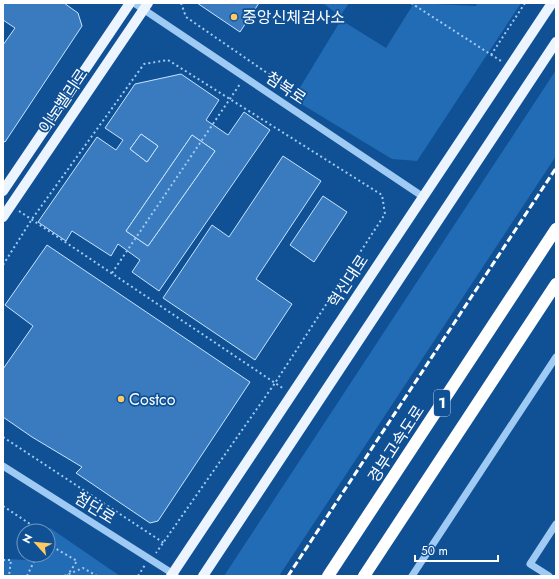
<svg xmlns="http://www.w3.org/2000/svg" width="559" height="579" font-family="Jost,'Noto Sans KR',sans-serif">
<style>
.green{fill:#226cb5}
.building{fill:#397bbe;stroke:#c7e3fe;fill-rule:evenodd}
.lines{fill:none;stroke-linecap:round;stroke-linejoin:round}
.path{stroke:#9fcaf4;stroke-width:2;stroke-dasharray:2 3;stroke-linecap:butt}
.minor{stroke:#9fcaf4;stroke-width:7}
.major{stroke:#ecf4ff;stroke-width:10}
.highway{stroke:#fff;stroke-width:12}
.rail{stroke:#fff;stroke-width:3;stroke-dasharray:7 3;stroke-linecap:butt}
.poi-dot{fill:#ffca62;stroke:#105196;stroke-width:1.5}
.labels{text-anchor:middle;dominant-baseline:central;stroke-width:3.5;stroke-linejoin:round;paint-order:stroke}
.shield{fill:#105196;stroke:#b7cbe0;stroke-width:1}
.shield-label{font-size:15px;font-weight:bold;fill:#fff}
.poi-label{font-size:16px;fill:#fff;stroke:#105196;text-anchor:start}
.street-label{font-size:16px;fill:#fff;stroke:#105196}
</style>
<rect width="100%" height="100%" fill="#105196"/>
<g class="green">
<polygon points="323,3 349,3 340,16"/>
<polygon points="414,3 476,6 477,3 521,3 417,161 392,159 293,99 341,20 386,48"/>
<polygon points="556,70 556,156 279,576 224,576"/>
<polygon points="50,528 120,576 3,576 3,559 27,560 30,555 48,555 47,531"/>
</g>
<g class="building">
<polygon points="3,3 64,3 78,13 82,26 5,142 3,141 3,45 15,28 3,20"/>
<polygon points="197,3 259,3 240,32"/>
<path d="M181,74L219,100L206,120L228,135L244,112L270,130L159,291L132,272L140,260L118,244L111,256L72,231L66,241L38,222L97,137L116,150L123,140L105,128L135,84ZM141,134L158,146L147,162L130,149ZM192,135L215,151L148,246L126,231Z"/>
<polygon points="141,134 158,146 147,162 130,149"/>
<polygon points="192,135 215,151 148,246 126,231"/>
<polygon points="283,156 321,181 256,279 292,304 255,360 163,298 212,225 229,237"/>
<polygon points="323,196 347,212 314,262 290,245"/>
<polygon points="47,245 250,382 158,521 150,523 76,473 82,467 32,437 3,417 3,369 33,326 5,305"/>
</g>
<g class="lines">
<g class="path">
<polyline points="181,3 186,17 286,86"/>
<polyline points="411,3 501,61"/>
<polyline points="491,55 525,3"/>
<polyline points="19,211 284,389"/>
<polyline points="3,265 32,219 144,64 168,60 382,195 385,214 275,383 156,553"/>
<polyline points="112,273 240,84"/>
<polyline points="3,437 164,543"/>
<polyline points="3,506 30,524 36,531"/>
<polyline points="48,544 77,561 67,576"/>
<polyline points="3,560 11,560 9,576"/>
<polyline points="27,576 37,555"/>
<polyline points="64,576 83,568 97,576"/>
<polyline points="138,576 145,565"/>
</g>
<g class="minor">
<polyline points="134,3 422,196"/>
<polyline points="3,466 175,575"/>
<polyline points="412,576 556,357"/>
<polyline points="549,576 530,564 556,524"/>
</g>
<g class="major">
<polyline points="3,191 130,3"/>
<polyline points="3,217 148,3"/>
<polyline points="171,576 552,3"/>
<polyline points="203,576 556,42"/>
</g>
<g class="highway">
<polyline points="328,576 556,229"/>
<polyline points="364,576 556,284"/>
</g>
<polyline class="rail" points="288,576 556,168"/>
</g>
<g class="poi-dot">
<circle cx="234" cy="17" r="4"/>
<circle cx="121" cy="399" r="4"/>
</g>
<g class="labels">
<rect class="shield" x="434" y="390" width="16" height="26" rx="3"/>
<g class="shield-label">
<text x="442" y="403">1</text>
</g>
<g class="poi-label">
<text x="242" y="17">중앙신체검사소</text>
<text x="129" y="399">Costco</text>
</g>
<g class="street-label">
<text transform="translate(286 88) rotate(34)">첨복로</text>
<text transform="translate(63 101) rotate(-56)">이노벨리로</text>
<text transform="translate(348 281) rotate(-57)">혁신대로</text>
<text transform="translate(396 444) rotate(-57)">경부고속도로</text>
<text transform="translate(95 508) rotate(32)">첨단로</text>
</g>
</g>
<rect width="559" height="579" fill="none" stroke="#ffffff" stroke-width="8"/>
<g transform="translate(36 543) rotate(297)"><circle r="19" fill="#105196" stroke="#7097c0"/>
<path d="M0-3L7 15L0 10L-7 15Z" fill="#ffca62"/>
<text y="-6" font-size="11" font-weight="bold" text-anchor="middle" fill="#ffffff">N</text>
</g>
<path d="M415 555v6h83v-6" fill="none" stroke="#ffffff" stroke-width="2"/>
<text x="421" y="555" font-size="12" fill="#ffffff" stroke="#105196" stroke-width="3" paint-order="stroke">50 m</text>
</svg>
